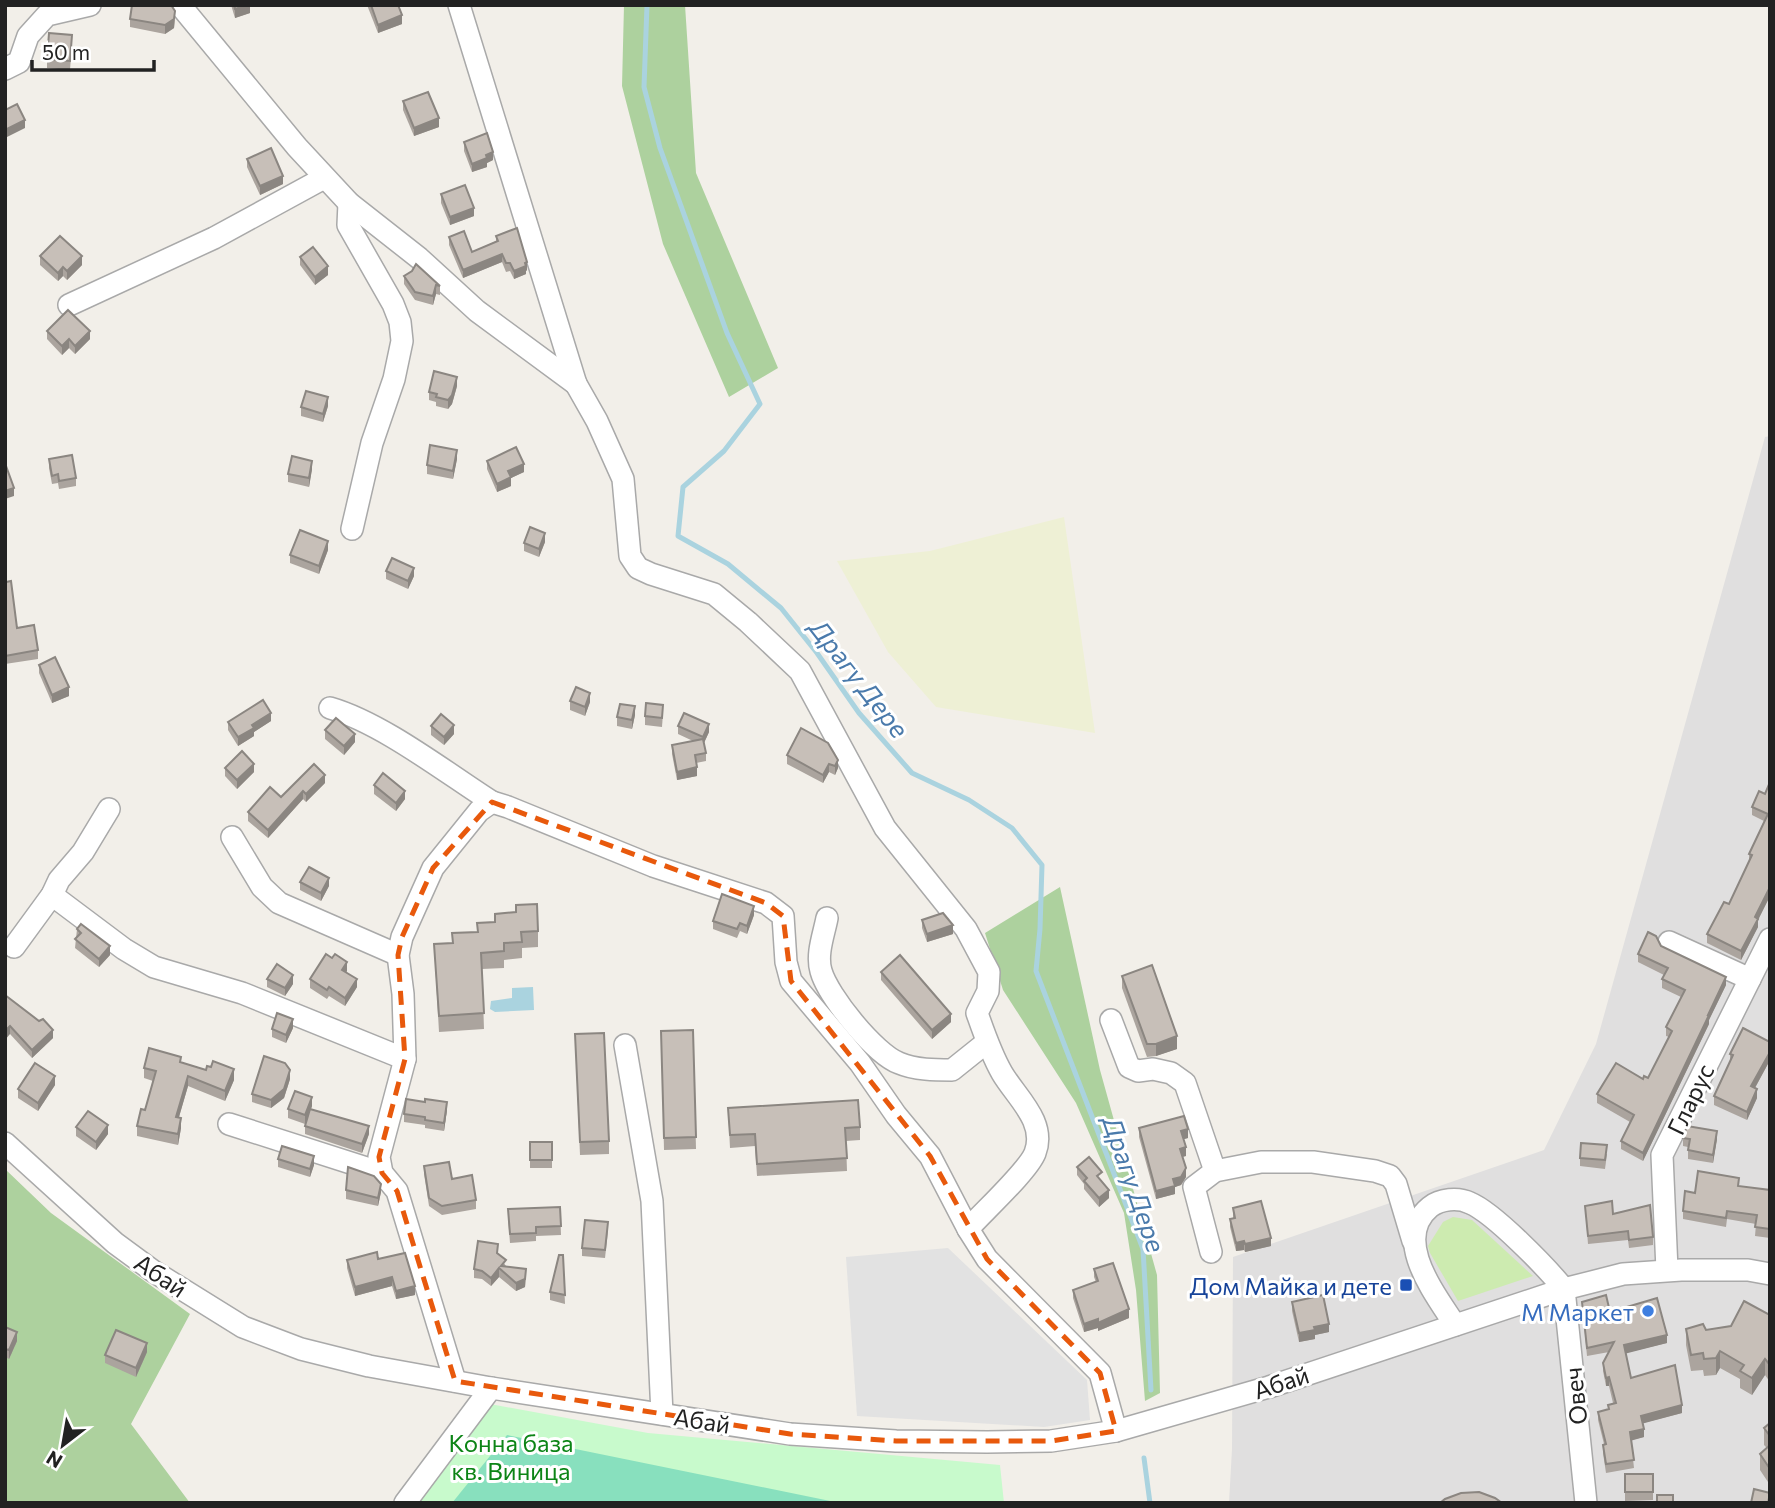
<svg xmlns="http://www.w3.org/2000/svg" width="1775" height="1508" font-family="Commissioner,sans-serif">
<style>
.residential{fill:#e0dfdf}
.farmland{fill:#eef0d5}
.grass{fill:#cdebb0}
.forest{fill:#add19e}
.park{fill:#c8facc}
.pitch{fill:#88e0be}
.parking{fill:#e2e2e2}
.water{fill:#aad3df}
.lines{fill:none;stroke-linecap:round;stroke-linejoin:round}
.stream{stroke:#aad3df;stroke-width:5}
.minor-casing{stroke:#a9a9a9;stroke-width:24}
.minor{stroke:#fff;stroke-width:21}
.wall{fill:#aba49e}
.shaded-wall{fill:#8b8681}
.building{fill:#c7bfb8;stroke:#8b8681;stroke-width:2}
.marked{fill:none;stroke:#e8590c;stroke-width:5;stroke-dasharray:14 9;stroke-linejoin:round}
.transit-dot{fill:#1a4fb4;stroke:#fff;stroke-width:2.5}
.shop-dot{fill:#3f7fe0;stroke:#fff;stroke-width:2.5}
.labels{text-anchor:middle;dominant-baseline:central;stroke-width:6;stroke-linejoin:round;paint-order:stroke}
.street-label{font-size:24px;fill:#222;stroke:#fff}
.transit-label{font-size:24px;fill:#164399;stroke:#fff;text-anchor:end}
.shop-label{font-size:24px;fill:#366cbe;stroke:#fff;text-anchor:end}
.park-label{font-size:24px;fill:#0c8416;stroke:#fff}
.water-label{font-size:26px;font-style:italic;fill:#4a7aab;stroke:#fff}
</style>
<rect width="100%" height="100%" fill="#f2efe9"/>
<polygon class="residential" points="1770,436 1770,1503 1229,1503 1232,1449 1233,1257 1544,1150 1596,1044 1765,437"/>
<polygon class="farmland" points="1064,517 1095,733 936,707 888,652 837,561 930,551"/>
<polygon class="grass" points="1453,1217 1472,1220 1533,1276 1458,1301 1430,1253 1428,1246 1443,1222"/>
<g class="forest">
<polygon points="624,5 685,5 696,173 778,368 729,397 663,244 622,86"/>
<polygon points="1060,887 1100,1070 1157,1275 1160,1393 1145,1401 1136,1290 1124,1213 1076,1103 1003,990 985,933"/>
<polygon points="5,1169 51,1213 190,1314 131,1424 190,1503 5,1503"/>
</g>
<polygon class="park" points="490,1404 648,1433 1000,1465 1004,1503 417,1503"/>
<polygon class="pitch" points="507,1435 840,1503 452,1503"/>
<polygon class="parking" points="948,1248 1087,1380 1090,1420 1044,1427 857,1416 846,1257"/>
<polygon class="water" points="533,987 534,1010 495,1012 490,1009 491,1001 512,998 512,988"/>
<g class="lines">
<g class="stream">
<polyline points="647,5 644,87 660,148 727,333 760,404 724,451 683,487 678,536 728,564 781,608 817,653 859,713 912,773 969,800 1012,828 1042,865 1040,929 1036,971 1143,1249 1151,1390"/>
<polyline points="1144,1458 1150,1503"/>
</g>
<g class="minor-casing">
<g id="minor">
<polyline points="180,5 297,147 349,203 419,258 477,311 576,384"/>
<path d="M459,5L576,384L597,421L623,479L630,556L638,568L651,574L714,594L748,622L800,671L885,828L966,929L989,972L988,991L977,1013C984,1033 991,1054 1002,1073C1016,1097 1047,1122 1035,1153C1028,1171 983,1212 968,1229L987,1259L1100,1373L1116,1431"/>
<polyline points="5,69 19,62 28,36 47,15 90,5"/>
<polyline points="349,203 348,225 393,304 400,322 402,341 394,379 372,443 352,529"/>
<polyline points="69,305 214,238 324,178"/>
<path d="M330,708C382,723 445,772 492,802"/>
<polyline points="232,837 262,887 279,903 398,955"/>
<polyline points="52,895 124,949 154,967 242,993 405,1059"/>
<path d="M827,918C824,934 816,954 821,971C828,996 875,1054 899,1063C915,1070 936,1070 952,1070L987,1042"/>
<polyline points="1669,942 1750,979"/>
<polyline points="14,947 52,895 59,880 83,852 109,809"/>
<polyline points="1111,1020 1129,1067 1138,1071 1153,1069 1171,1073 1185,1083 1215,1171"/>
<polyline points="625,1045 652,1201 662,1414"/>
<polyline points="229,1124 382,1173"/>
<polyline points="5,1143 115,1243 153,1271 243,1327 301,1349 369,1366 491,1388 790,1434 896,1441 987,1442 1051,1441 1116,1431 1269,1387 1564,1289 1623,1274 1681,1270 1748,1270 1770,1274"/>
<polyline points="1211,1252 1194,1187 1215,1171 1261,1162 1313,1162 1375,1171 1390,1176 1396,1184 1413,1241"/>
<polyline points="1667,1270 1662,1155 1770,939"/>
<polyline points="1564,1289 1586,1503"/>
<path d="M1455,1325C1436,1295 1391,1239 1430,1207C1440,1199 1458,1197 1470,1203C1494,1213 1547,1268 1564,1289"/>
<polyline points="455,1381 397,1191 382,1173 379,1157 405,1059 403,994 398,955 402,937 433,868 479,811 492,802 508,807 653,866 766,903 783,916 786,962 791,981 860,1063 896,1115 930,1156 968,1229"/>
<polyline points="405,1503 491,1388"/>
</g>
</g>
<use href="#minor" class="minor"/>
</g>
<g class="wall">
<polygon points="231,5 250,5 250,13 235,18"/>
<polygon points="367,5 398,5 402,24 378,33"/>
<polygon points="130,19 175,20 174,28 165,34 130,27"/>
<polygon points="72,44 70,70 47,68 47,59"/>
<polygon points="403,101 439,127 414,136 403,110"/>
<polygon points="464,142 493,160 487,163 487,167 472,172 464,151"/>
<polygon points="247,159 283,184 260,195 247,167"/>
<polygon points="441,194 474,216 450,225 441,203"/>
<polygon points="496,236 527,270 526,271 526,274 514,279 510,271 506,272 502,262 463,278 449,245 449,237 472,252 496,241"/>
<polygon points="40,256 82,265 67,280 63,276 58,281 40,265"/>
<polygon points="300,257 328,275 315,285 300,265"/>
<polygon points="404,276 440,286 440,295 436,294 433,305 415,300 404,284"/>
<polygon points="47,331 90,339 75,354 69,348 62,355 47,339"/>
<polygon points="457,386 452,404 448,409 436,406 436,402 429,400 429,392"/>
<polygon points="328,406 323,422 301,416 301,407"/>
<polygon points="49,459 76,478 76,486 59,489 58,483 52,484 49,468"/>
<polygon points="457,459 453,479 427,474 427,465"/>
<polygon points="487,461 524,472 511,478 511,486 497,492 487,469"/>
<polygon points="312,469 309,487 288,482 288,474"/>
<polygon points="545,542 539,557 524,551 524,543"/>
<polygon points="328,550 319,574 290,563 290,555"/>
<polygon points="386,571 414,576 408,589 386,579"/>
<polygon points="5,579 17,628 38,650 38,659 5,664"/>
<polygon points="39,665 69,696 52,703 39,673"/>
<polygon points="570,701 590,702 585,716 570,710"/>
<polygon points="663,713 662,727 645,725 645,716"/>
<polygon points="635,715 632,729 617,726 617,717"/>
<polygon points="271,721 254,732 254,736 238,746 228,730 228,722"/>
<polygon points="431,726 454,734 444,745 431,735"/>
<polygon points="678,726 709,732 704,743 706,753 706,761 696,763 697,776 677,780 672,754 672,745 693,741 678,734"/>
<polygon points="801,728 838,768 835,775 829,772 823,783 787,764 787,755"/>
<polygon points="325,730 355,742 344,755 325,739"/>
<polygon points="225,768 254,772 237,789 225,776"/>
<polygon points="1770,782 1770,896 1758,920 1758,927 1741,960 1707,943 1707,934 1729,904 1749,862 1749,854 1764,821 1752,815 1752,807 1765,794"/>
<polygon points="325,783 306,802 303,799 268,838 248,821 248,812 281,797"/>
<polygon points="374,785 405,799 396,811 374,794"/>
<polygon points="300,882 329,886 321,901 300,890"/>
<polygon points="495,914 538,931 538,947 522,948 522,958 504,960 504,968 482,969 484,1029 439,1032 434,944 452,943 452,933 477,932 477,923 495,922"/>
<polygon points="754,915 747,934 740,931 737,938 713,929 713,921"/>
<polygon points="922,920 953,934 927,942 922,928"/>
<polygon points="77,929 110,955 99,967 75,948"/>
<polygon points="1661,946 1726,985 1709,1020 1709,1024 1643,1161 1621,1149 1621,1141 1630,1122 1597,1103 1597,1094 1648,1078 1669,1037 1666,1036 1666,1027 1681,997 1662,988 1662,979 1664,975 1638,962 1638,954"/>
<polygon points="347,971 346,972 357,987 345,1006 329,996 327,999 310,988 310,979"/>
<polygon points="881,972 951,1022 932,1039 881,980"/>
<polygon points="1122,976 1177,1049 1156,1056 1147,1057 1122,988"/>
<polygon points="267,979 293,984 285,996 267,987"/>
<polygon points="5,995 53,1038 32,1058 10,1034"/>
<polygon points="293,1028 286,1043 272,1037 272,1029"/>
<polygon points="693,1030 696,1149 664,1150 661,1031"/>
<polygon points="575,1034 609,1141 609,1154 580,1155"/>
<polygon points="1770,1042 1770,1060 1755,1088 1757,1098 1747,1120 1714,1105 1714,1096 1730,1062 1730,1054"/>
<polygon points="181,1063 234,1080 225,1101 188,1086 179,1117 181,1128 178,1145 137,1136 137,1126 145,1110 153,1081 144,1078 144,1068"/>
<polygon points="290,1079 284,1098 271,1108 252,1102 252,1094"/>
<polygon points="55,1085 38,1111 18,1098 18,1089"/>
<polygon points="312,1106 311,1109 369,1134 362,1153 305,1134 305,1124 288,1118 288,1109"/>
<polygon points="728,1108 860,1127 860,1140 846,1141 847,1171 757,1176 755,1146 730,1148"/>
<polygon points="447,1110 444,1131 425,1128 425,1125 404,1122 404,1114"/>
<polygon points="76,1127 108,1134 96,1150 76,1136"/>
<polygon points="1139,1128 1188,1138 1183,1139 1186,1156 1183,1157 1186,1177 1181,1185 1175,1187 1175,1194 1156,1199 1139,1137"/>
<polygon points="1683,1138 1717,1139 1713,1163 1688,1159 1688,1147 1683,1146"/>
<rect x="530" y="1142" width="22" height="26"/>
<polygon points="1607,1154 1605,1169 1580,1166 1580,1158"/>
<polygon points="278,1159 314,1165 310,1177 278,1167"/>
<polygon points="424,1166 452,1179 476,1200 476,1209 442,1215 429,1206 424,1174"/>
<polygon points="1077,1167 1109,1198 1099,1207 1084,1189 1084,1184 1077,1175"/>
<polygon points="1739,1186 1770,1190 1770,1238 1755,1236 1756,1224 1727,1219 1726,1227 1683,1219 1683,1211 1695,1193"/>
<polygon points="346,1190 381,1192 378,1206 346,1199"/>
<polygon points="1585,1206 1613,1214 1653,1237 1653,1245 1629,1248 1628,1240 1588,1244"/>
<polygon points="560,1207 561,1235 536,1236 536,1241 510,1243 508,1218"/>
<polygon points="1233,1208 1271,1246 1245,1252 1244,1250 1236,1251 1230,1227 1230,1219 1233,1218"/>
<polygon points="608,1231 605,1258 582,1256 582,1248"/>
<polygon points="497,1253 506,1266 526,1277 525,1287 516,1291 499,1277 491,1286 482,1279 474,1278 474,1269"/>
<polygon points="563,1255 565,1304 550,1300 550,1292"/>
<polygon points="378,1259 415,1295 396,1299 392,1286 355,1296 347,1268 347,1260"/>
<polygon points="1094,1269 1129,1318 1098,1331 1098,1328 1084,1332 1073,1298 1073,1290 1096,1282 1094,1277"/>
<polygon points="1292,1302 1329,1332 1315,1335 1315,1339 1299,1342 1292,1311"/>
<polygon points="1582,1302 1610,1312 1667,1343 1625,1353 1631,1378 1682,1413 1643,1423 1644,1437 1631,1440 1634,1468 1606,1473 1603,1453 1603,1445 1604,1444 1598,1420 1598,1412 1608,1409 1608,1405 1613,1403 1609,1386 1606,1386 1603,1371 1603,1363 1609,1352 1587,1356"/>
<polygon points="1770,1315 1770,1382 1765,1375 1752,1395 1740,1388 1740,1379 1720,1368 1716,1375 1704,1376 1703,1370 1691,1371 1686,1345 1686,1329 1706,1330 1731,1326"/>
<polygon points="5,1327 17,1341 9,1359 5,1357"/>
<polygon points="147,1352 136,1377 105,1363 105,1355"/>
<polygon points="1770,1423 1770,1485 1760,1470 1760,1454 1767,1448 1764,1445 1764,1428"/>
<polygon points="1625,1474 1653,1474 1653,1500 1625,1501"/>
</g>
<g class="shaded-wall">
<polygon points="247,5 250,5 250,13 235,18 235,9"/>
<polygon points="175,11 174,28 165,34 165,25"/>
<polygon points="402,15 402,24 378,33 378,25"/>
<polygon points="439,118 439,127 414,136 414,128"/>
<polygon points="25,120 25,128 5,138 5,130"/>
<polygon points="493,152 493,160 487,163 487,167 472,172 472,164 486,155"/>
<polygon points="283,176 283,184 260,195 260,186"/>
<polygon points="474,208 474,216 450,225 450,217"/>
<polygon points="502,254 502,262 463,278 463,270"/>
<polygon points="82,256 82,265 67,280 67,271"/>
<polygon points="527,262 527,270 526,271 526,274 514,279 514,271"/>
<polygon points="328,266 328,275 315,285 315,277"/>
<polygon points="63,267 63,276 58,281 58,273"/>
<polygon points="436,285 436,294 433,305 433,296"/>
<polygon points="90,331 90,339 75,354 75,346"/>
<polygon points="69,339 69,348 62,355 62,346"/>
<polygon points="457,377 457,386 452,404 448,409 448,400"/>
<polygon points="328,397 328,406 323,422 323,414"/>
<polygon points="457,450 457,459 453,479 453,471"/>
<polygon points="312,461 312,469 309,487 309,478"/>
<polygon points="524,464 524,472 511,478 511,486 497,492 497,484 508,471"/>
<polygon points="14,488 14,496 5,499 5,491"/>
<polygon points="545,533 545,542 539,557 539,549"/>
<polygon points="328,541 328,550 319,574 319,566"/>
<polygon points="414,568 414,576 408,589 408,581"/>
<polygon points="69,687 69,696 52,703 52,695"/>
<polygon points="590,693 590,702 585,716 585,707"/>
<polygon points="635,706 635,715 632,729 632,720"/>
<polygon points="271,713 271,721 254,732 254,736 238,746 238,737 252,725"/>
<polygon points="709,724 709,732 703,745 703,737"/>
<polygon points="454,725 454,734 444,745 444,737"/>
<polygon points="355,734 355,742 344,755 344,746"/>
<polygon points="838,760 838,768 835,775 835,766"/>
<polygon points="254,764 254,772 237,789 237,780"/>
<polygon points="829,764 829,772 823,783 823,775"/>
<polygon points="697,767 697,776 677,780 677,772"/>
<polygon points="325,775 325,783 306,802 306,794"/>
<polygon points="303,791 303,799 268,838 268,830"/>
<polygon points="405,791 405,799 396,811 396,803"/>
<polygon points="329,878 329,886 321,901 321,893"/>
<polygon points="1770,887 1770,896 1758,920 1758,927 1741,960 1741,951 1755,917"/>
<polygon points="754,906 754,915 747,934 747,926"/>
<polygon points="953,925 953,934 927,942 927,934"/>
<polygon points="110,946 110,955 99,967 99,959"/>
<polygon points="347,962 347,971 342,978 342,970"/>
<polygon points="293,975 293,984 285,996 285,988"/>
<polygon points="1726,977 1726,985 1709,1020 1709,1024 1643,1161 1643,1153"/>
<polygon points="357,979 357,987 345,1006 345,998"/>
<polygon points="951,1014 951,1022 932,1039 932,1030"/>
<polygon points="293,1019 293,1028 286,1043 286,1035"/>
<polygon points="10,1026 10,1034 5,1040 5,1031"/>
<polygon points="53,1030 53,1038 32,1058 32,1050"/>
<polygon points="1177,1036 1177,1049 1156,1056 1156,1044"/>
<polygon points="1770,1052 1770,1060 1751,1095 1751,1086"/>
<polygon points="234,1069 234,1080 225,1101 225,1091"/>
<polygon points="290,1070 290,1079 284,1098 271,1108 271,1100"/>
<polygon points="55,1076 55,1085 38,1111 38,1103"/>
<polygon points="188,1076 188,1086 176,1127 176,1117"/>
<polygon points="1757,1089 1757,1098 1747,1120 1747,1112"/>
<polygon points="312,1097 312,1106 305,1124 305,1115"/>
<polygon points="447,1102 447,1110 444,1131 444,1123"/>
<polygon points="181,1118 181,1128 178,1145 178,1134"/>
<polygon points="108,1125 108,1134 96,1150 96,1142"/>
<polygon points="369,1126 369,1134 362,1153 362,1144"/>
<polygon points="1188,1129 1188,1138 1181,1140 1181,1131"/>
<polygon points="1717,1131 1717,1139 1713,1163 1713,1155"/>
<polygon points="1186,1147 1186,1156 1180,1157 1180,1149"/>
<polygon points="314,1156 314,1165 310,1177 310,1169"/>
<polygon points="1186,1168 1186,1177 1181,1185 1175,1187 1175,1194 1156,1199 1156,1191"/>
<polygon points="381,1184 381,1192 378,1206 378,1198"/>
<polygon points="1109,1190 1109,1198 1099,1207 1099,1198"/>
<polygon points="1271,1238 1271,1246 1245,1252 1245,1244"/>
<polygon points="1244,1241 1244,1250 1236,1251 1236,1243"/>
<polygon points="499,1268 499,1277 491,1286 491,1278"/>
<polygon points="526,1269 525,1287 516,1291 516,1283"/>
<polygon points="392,1277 392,1286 355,1296 355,1287"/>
<polygon points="415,1286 415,1295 396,1299 396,1291"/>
<polygon points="1129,1309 1129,1318 1098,1331 1098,1323"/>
<polygon points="1098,1319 1098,1328 1084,1332 1084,1324"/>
<polygon points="1329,1324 1329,1332 1315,1335 1315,1339 1299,1342 1299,1333 1314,1327"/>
<polygon points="17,1332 17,1341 9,1359 9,1350"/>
<polygon points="1667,1335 1667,1343 1624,1354 1624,1345"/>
<polygon points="147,1343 147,1352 136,1377 136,1368"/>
<polygon points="1720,1351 1720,1368 1716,1375 1716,1358"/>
<polygon points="1765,1359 1765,1375 1752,1395 1752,1378"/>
<polygon points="1609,1377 1609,1386 1606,1386 1606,1378"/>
<polygon points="1682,1405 1682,1413 1641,1424 1641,1416"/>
<polygon points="1644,1429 1644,1437 1630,1441 1630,1432"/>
</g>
<g class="building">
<polygon points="132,5 171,5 175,11 174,19 165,25 130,19"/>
<polygon points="234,5 247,5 235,9"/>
<polygon points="371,5 398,5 402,15 378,25"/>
<polygon points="49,33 72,35 70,61 47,59"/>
<polygon points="428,92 439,118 414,128 403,101"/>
<polygon points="17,104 25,120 5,130 5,110"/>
<polygon points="487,133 493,152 486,155 487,158 472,164 464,142"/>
<polygon points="271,148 283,176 260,186 247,159"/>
<polygon points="465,185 474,208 450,217 441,194"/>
<polygon points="517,228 527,262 525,263 526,266 514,271 510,263 506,263 502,254 463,270 449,237 464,231 472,252 498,241 496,236"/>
<polygon points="60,236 82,256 67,271 63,267 58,273 40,256"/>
<polygon points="313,247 328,266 315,277 300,257"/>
<polygon points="416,264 440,286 436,285 433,296 415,292 404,276 412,271"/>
<polygon points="68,310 90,331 75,346 69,339 62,346 47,331"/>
<polygon points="434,371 457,377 452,395 448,400 436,397 437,394 429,392"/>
<polygon points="306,391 328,397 323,414 301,407"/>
<polygon points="430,445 457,450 453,471 427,465"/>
<polygon points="516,447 524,464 508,471 511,477 497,484 487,461"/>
<polygon points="72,455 76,478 59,481 58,474 52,476 49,459"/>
<polygon points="292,456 312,461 309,478 288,474"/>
<polygon points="5,466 6,466 14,488 5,491"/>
<polygon points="530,527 545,533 539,549 524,543"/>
<polygon points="300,530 328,541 319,566 290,555"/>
<polygon points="392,558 414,568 408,581 386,571"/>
<polygon points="5,579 6,582 11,581 17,628 34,625 38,650 5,656"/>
<polygon points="55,657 69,687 52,695 39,665"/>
<polygon points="576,687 590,693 585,707 570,701"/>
<polygon points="263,700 271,713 252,725 254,728 238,737 228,722"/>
<polygon points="646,703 663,705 662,718 645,716"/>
<polygon points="620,704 635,706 632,720 617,717"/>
<polygon points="684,713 709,724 703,737 678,726"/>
<polygon points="441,714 454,725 444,737 431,726"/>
<polygon points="336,718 355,734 344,746 325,730"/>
<polygon points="801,728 828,743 838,760 835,766 829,764 823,775 787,755"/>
<polygon points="703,739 706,753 695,755 697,767 677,772 672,745"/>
<polygon points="242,751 254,764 237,780 225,768"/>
<polygon points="314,764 325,775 306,794 303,791 268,830 248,812 270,787 281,797"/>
<polygon points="383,773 405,791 396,803 374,785"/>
<polygon points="1770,782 1770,887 1755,917 1758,919 1741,951 1707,934 1724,902 1729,904 1752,855 1749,854 1768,814 1752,807 1759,791 1765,794"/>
<polygon points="309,867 329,878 321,893 300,882"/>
<polygon points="722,894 754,906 747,926 740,923 737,929 713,921"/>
<polygon points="537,904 538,931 521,932 522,942 504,943 504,951 481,953 484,1013 439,1016 434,944 453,943 452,933 478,932 477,923 495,922 495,914 516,912 516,905"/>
<polygon points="943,913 953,925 927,934 922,920"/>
<polygon points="81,924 110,946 99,959 75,939 81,933 77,929"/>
<polygon points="1648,932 1656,936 1661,946 1726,977 1708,1015 1709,1015 1643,1153 1621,1141 1634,1115 1597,1094 1616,1063 1643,1079 1644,1076 1648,1078 1672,1031 1666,1027 1685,990 1662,979 1668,968 1638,954"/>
<polygon points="326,954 332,958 335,954 347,962 342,970 357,979 345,998 329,987 327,990 310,979"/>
<polygon points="900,955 951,1014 932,1030 881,972"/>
<polygon points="277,964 293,975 285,988 267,979"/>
<polygon points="1152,965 1177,1036 1156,1044 1147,1044 1122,976"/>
<polygon points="5,995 39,1021 43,1019 53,1030 32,1050 10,1026 5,1031"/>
<polygon points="277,1013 293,1019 286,1035 272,1029"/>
<polygon points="1743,1028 1770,1042 1770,1052 1751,1086 1757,1089 1747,1112 1714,1096 1733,1055 1730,1054"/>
<polygon points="693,1030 696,1137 664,1138 661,1031"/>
<polygon points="604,1033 609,1141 580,1142 575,1034"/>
<polygon points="149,1048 181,1057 180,1062 206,1070 207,1066 211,1067 213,1061 234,1069 225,1091 188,1076 176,1117 181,1118 178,1134 137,1126 141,1109 145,1110 156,1071 144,1068"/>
<polygon points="264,1056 285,1063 290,1070 284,1089 271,1100 252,1094"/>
<polygon points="35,1063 55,1076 38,1103 18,1089"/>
<polygon points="295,1091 312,1097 305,1115 288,1109"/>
<polygon points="406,1099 425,1102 425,1099 447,1102 444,1123 425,1120 425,1117 404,1114"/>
<polygon points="858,1100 860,1127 845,1128 847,1158 757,1164 755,1134 730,1135 728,1108"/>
<polygon points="310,1109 369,1126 362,1144 305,1126"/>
<polygon points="88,1111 108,1125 96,1142 76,1127"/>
<polygon points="1184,1116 1188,1129 1181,1131 1186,1147 1180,1149 1186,1168 1181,1177 1173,1179 1175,1186 1156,1191 1139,1128"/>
<polygon points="1687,1126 1717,1131 1713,1155 1688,1150 1690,1139 1683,1138"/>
<rect x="530" y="1142" width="22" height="18"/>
<polygon points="1581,1143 1607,1145 1605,1160 1580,1158"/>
<polygon points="282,1146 314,1156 310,1169 278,1159"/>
<polygon points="1089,1157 1102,1172 1097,1176 1109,1190 1099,1198 1084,1181 1087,1178 1077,1167"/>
<polygon points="449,1162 452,1179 472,1175 476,1200 442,1206 429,1198 424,1166"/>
<polygon points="348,1167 374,1176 381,1184 378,1198 346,1190"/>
<polygon points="1698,1171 1739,1178 1738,1186 1770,1190 1770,1229 1755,1227 1757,1215 1727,1211 1726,1218 1683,1211 1685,1191 1695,1193"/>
<polygon points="1261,1201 1271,1238 1245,1244 1244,1241 1236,1243 1230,1219 1235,1218 1233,1208"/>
<polygon points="1612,1201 1613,1214 1650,1205 1653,1237 1629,1240 1628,1231 1588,1236 1585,1206"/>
<polygon points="560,1207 561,1226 536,1227 536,1233 510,1234 508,1209"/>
<polygon points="585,1220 608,1222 605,1250 582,1248"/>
<polygon points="478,1241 498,1244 497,1253 506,1260 501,1266 526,1269 525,1279 516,1283 499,1268 491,1278 482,1271 474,1269"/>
<polygon points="377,1252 378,1259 405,1253 415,1286 396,1291 392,1277 355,1287 347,1260"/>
<polygon points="559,1255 563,1255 565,1295 550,1292"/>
<polygon points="1113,1263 1129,1309 1098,1323 1098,1319 1084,1324 1073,1290 1098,1281 1094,1269"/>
<polygon points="1323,1295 1329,1324 1314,1327 1315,1330 1299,1333 1292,1302"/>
<polygon points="1606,1295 1610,1312 1657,1298 1667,1335 1624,1345 1631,1378 1675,1365 1682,1405 1641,1416 1644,1429 1630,1432 1634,1460 1606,1464 1603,1445 1606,1444 1598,1412 1609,1409 1608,1405 1616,1403 1609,1377 1606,1378 1603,1363 1614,1342 1587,1348 1582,1302"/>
<polygon points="1744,1301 1770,1315 1770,1365 1765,1359 1752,1378 1740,1371 1744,1365 1720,1351 1716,1358 1704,1359 1703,1353 1691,1355 1686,1329 1703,1324 1706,1330 1731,1326"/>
<polygon points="5,1327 17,1332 9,1350 5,1349"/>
<polygon points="116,1330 147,1343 136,1368 105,1355"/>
<polygon points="1770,1423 1770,1436 1764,1428"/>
<polygon points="1770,1445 1770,1469 1760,1454"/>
<rect x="1625" y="1474" width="28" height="18"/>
<polygon points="1754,1489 1770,1493 1768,1503 1751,1503"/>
<polygon points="1479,1492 1495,1498 1502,1503 1440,1503 1445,1499 1461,1493"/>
<rect x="1657" y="1495" width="16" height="8"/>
</g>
<path class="marked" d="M492,802L766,903L783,916L791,981L930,1156L987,1259L1100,1373L1116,1431L1051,1441H896L790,1434L455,1381L397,1191L382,1173L379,1157L405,1059L398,955L402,937L433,868Z"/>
<rect class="transit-dot" x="1399" y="1278" width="14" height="14" rx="3.5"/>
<circle class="shop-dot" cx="1648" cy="1311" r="7"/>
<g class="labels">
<g class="street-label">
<text transform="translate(1690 1099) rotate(-64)">Гларус</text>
<text transform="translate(161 1275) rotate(34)">Абай</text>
<text transform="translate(1281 1382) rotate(-18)">Абай</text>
<text transform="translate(1575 1396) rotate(-96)">Овеч</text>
<text transform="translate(702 1420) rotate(9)">Абай</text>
</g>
<g class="transit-label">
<text x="1392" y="1285">Дом Майка и дете</text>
</g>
<g class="shop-label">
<text x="1634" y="1311">М Маркет</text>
</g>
<g class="park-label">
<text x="511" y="1442">Конна база<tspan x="511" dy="28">кв. Виница</tspan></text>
</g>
<g class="water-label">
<text transform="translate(860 678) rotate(52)">Драгу Дере</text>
<text transform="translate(1135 1184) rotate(71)">Драгу Дере</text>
</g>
</g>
<rect width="1775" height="1508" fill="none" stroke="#222222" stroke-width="14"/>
<g transform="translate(63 1445) rotate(211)" stroke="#ffffff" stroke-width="5" paint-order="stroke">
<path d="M0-5L12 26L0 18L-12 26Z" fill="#222222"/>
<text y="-10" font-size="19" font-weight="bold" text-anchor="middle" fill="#222222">N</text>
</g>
<path d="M32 60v10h122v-10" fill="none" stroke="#222222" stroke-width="3.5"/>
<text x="42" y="60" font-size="21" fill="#222222" stroke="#ffffff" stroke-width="5" paint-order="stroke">50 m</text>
</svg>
